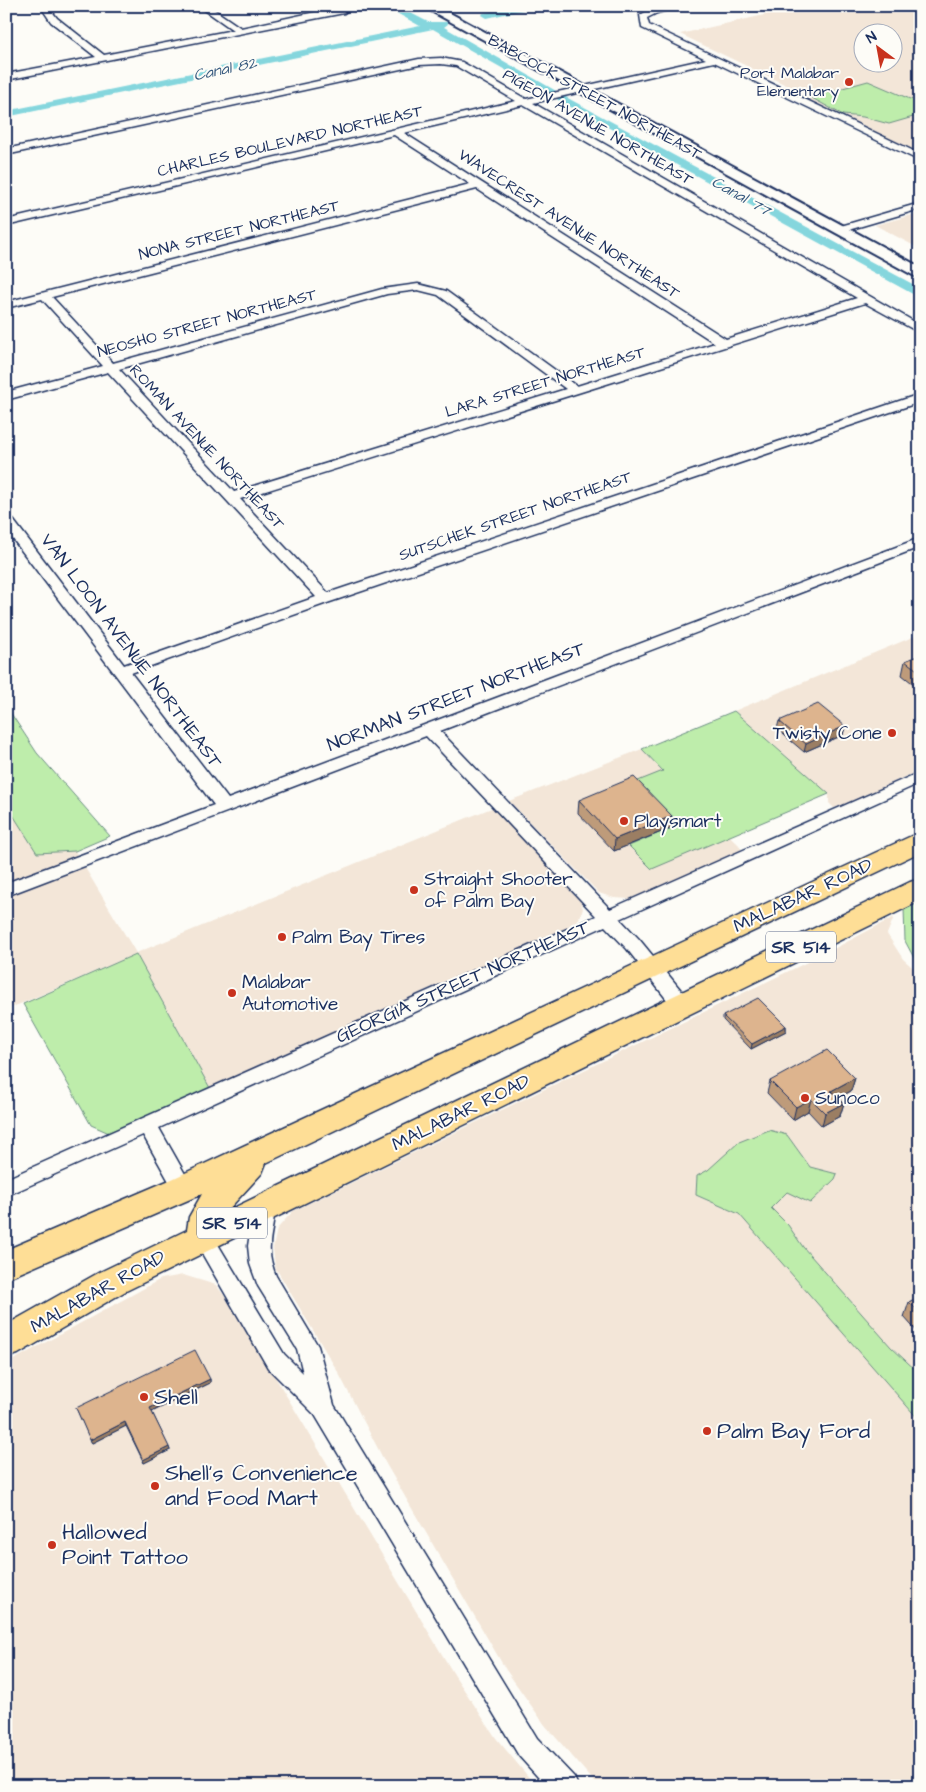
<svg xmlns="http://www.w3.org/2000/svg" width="926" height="1792" font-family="'Architects Daughter',sans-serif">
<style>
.built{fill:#f3e6d8;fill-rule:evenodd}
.green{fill:#beedab;stroke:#6c8e84}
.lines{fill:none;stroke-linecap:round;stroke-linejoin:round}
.canal{fill:#85d6dd;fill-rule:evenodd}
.minor-casing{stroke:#1b2f5e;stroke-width:3}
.secondary-casing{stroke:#1b2f5e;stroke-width:4}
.primary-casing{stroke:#1b2f5e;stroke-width:3}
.minor{fill:#fdfcf7;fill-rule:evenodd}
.secondary{fill:#fdfcf7;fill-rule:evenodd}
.primary{fill:#fede96;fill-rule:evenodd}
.wall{fill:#be9b7a;stroke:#1b2f5e}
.shaded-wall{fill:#9b7e63;stroke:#1b2f5e}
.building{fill:#ddb48e;stroke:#1b2f5e}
.poi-dot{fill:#c8321e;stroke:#fdfcf7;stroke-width:2}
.labels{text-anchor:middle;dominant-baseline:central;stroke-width:4;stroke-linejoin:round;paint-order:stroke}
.far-water-label{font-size:16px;font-style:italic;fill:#36597e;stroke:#fdfcf7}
.far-poi-label{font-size:16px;fill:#1b2f5e;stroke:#fdfcf7;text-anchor:end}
.far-street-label{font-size:16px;fill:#1b2f5e;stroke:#fdfcf7}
.shield{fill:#fdfcf7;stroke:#5f6c8c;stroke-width:1}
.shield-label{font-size:18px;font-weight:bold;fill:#1b2f5e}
.street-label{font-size:19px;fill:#1b2f5e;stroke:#fdfcf7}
.poi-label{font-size:19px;fill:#1b2f5e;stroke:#fdfcf7;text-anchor:start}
.near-poi-label{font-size:22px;fill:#1b2f5e;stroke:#fdfcf7;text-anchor:start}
</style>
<rect width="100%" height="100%" fill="#fdfcf7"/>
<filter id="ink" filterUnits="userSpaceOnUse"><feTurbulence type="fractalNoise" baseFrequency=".02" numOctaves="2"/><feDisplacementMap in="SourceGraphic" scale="10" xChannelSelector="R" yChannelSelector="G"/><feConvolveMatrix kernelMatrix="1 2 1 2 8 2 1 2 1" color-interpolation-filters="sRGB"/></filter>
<g filter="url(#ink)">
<g class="built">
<path d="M804,6H920V153L806,98L809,96L680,34ZM864,32H894V62H864Z"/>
<polygon points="920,213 920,249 875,225"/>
<polygon points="920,634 920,770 848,803 834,808 829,803 829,794 734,711"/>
<polygon points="642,749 739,845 742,851 630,899 614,898 599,893 509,801"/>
<polygon points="6,801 37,853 75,851 136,953 494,807 581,902 583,909 578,919 563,931 446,981 210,1088 136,954 6,1010"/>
<polygon points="894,917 887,934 903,959 920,974 920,1374 891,1347 803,1247 788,1225 771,1208 787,1192 835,1179 837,1174 810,1167 787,1135 697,1176 696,1195 739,1214 920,1414 920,1786 598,1786 545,1725 506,1670 386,1464 338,1372 275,1267 273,1248 277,1229 293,1211 826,953"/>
<polygon points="183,1275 216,1285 233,1307 455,1676 496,1738 536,1786 6,1786 6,1364 161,1279"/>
</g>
<g class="green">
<polygon points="868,81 910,99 920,101 920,115 889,124 863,117 843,115 810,97"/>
<polygon points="6,706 37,753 110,836 75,851 37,853 6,804"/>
<polygon points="734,711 829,794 652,869 629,846 671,828 633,783 663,771 642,749"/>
<polygon points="920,903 920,969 905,941 904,909"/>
<polygon points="136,954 210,1088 109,1133 91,1125 23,1004"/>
<polygon points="769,1130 787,1135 810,1167 837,1174 835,1179 810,1203 787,1192 771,1208 788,1225 803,1247 891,1347 920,1374 920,1421 739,1214 696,1195 697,1176 708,1170 739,1142"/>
</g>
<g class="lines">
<g class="canal">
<polygon points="384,6 397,6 428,22 447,22 448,24 444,27 558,92 552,95 548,94 433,29 6,117 6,111 420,26"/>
<polygon points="513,6 533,6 532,8 487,18 482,15 483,13"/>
<polygon points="562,95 920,288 920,298 558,100 556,98"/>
</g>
<g class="minor-casing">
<g id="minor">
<polygon points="46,6 54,6 51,10 57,18 104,55 233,30 199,6 209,6 241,28 343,6 352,6 344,13 6,80 6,74 96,57 51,22 43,10"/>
<path d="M665,6H683L657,13L647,18L649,25L920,154V161L714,62L533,103L920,325V333L865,303L240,499L328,593L920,394V402L330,602L131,673L228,799L920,538V547L440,731L610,909L920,772V783L620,919L639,939L689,1000L691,1005L689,1010L682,1012L675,1010L627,949L605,926L159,1128L193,1188L190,1194L183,1197L176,1194L143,1135L6,1196V1179L596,916L426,736L6,896V883L214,805L6,530V516L11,517L124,665L316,597L108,372L6,400V392L103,366L42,299L6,308V302L470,184L394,135L6,226V220L516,101L456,66L441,64L419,65L6,155V149L419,59L441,58L462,62L526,99L706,59L642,28L640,15L651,9ZM523,105L857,298L726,339L404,133ZM477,189L715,343L577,386L446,291L418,284L382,289L113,363L52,297ZM418,290L438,295L566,389L234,492L119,369L387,294Z"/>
<polygon points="920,203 920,209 838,233 833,230 834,228"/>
<path d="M264,1199L271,1202C278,1214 270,1231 270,1245C269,1255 272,1266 276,1276L318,1346L334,1405L537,1738L574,1777L578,1786H546L519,1756L315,1415L268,1368L196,1243L192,1237L196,1231L203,1228L210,1231L284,1354L303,1373L297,1349L258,1286L250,1264L248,1246L254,1208L257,1202Z"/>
</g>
</g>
<g class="secondary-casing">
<polygon id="secondary" points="422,6 437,6 920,267 920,279"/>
</g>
<g class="primary-casing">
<polygon id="primary" points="920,832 920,852 266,1163 262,1173 227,1211 910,882 920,879 920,901 124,1292 18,1354 6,1358 6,1325 100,1272 187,1230 189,1217 202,1194 6,1279 6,1250 172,1179"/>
</g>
<use href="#minor" class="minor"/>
<use href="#secondary" class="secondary"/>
<use href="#primary" class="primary"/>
</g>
<g class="wall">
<polygon points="920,655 920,689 902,675 905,661"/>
<polygon points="779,721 845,726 843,735 804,752 777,729"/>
<polygon points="579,800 672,816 671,828 614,851 578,813"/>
<polygon points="723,1016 786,1026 786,1031 751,1049 723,1020"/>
<polygon points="855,1078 851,1091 838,1098 844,1103 840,1116 822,1126 808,1111 793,1120 767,1093 770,1081"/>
<polygon points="920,1296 920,1335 904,1317 909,1302"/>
<polygon points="210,1379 210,1383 152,1412 170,1450 144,1463 126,1426 92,1443 76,1408"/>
</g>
<g class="shaded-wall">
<polygon points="845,726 843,735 804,752 806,744"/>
<polygon points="672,816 671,828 614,851 615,839"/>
<polygon points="786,1026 786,1031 751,1049 752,1044"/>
<polygon points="855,1078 851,1091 828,1103 831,1091"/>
<polygon points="811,1099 808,1111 793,1120 796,1107"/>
<polygon points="844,1103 840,1116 822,1126 825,1113"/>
<polygon points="210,1379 210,1383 151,1412 150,1408"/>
<polygon points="125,1422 126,1426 92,1443 90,1440"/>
<polygon points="169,1447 170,1450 144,1463 143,1460"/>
</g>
<g class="building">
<polygon points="920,655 920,672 905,661"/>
<polygon points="818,704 845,726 806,744 779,721"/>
<polygon points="634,777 672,816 615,839 579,800"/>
<polygon points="758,998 786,1026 752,1044 723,1016"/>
<polygon points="827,1050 855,1078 831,1091 844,1103 825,1113 811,1099 796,1107 770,1081"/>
<polygon points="920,1296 920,1313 909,1302"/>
<polygon points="195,1350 210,1379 150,1408 169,1447 143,1460 125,1422 90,1440 76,1408"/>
</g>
</g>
<g class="poi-dot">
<circle cx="849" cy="82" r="5"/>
<circle cx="892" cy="733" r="5"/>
<circle cx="624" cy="821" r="5"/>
<circle cx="414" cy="890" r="5"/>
<circle cx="282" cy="937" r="5"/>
<circle cx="232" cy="993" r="5"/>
<circle cx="805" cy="1098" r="5"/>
<circle cx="144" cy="1397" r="5"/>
<circle cx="707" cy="1431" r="5"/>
<circle cx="155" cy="1486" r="5"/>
<circle cx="52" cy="1545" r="5"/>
</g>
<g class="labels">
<g class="far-water-label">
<text transform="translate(225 69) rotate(-12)">Canal 82</text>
<text transform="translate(741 196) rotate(29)">Canal 77</text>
</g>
<g class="far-poi-label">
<text x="839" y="73">Port Malabar<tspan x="839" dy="18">Elementary</tspan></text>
</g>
<g class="far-street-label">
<text transform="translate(595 97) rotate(29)">BABCOCK STREET NORTHEAST</text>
<text transform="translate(598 127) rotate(30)">PIGEON AVENUE NORTHEAST</text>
<text transform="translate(290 141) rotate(-13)">CHARLES BOULEVARD NORTHEAST</text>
<text transform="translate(569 224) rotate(33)">WAVECREST AVENUE NORTHEAST</text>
<text transform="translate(239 230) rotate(-14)">NONA STREET NORTHEAST</text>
<text transform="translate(207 323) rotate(-15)">NEOSHO STREET NORTHEAST</text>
<text transform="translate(545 382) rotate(-17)">LARA STREET NORTHEAST</text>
<text transform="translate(207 447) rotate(47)">ROMAN AVENUE NORTHEAST</text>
<text transform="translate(515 516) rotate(-19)">SUTSCHEK STREET NORTHEAST</text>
</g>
<g class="shield">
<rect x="766" y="931.5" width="70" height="31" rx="4"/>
<rect x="197" y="1207.5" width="70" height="31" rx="4"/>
</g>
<g class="shield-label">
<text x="801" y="947">SR 514</text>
<text x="232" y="1223">SR 514</text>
</g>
<g class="street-label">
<text transform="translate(131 651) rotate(53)">VAN LOON AVENUE NORTHEAST</text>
<text transform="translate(456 697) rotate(-21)">NORMAN STREET NORTHEAST</text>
<text transform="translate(803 896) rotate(-25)">MALABAR ROAD</text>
<text transform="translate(463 982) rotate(-24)">GEORGIA STREET NORTHEAST</text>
<text transform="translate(461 1113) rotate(-26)">MALABAR ROAD</text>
<text transform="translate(98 1292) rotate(-29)">MALABAR ROAD</text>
</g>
<g class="poi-label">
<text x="882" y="733" text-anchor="end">Twisty Cone</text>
<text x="634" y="821">Playsmart</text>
<text x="424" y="879">Straight Shooter<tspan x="424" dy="22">of Palm Bay</tspan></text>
<text x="292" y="937">Palm Bay Tires</text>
<text x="242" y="982">Malabar<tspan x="242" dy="22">Automotive</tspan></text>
<text x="815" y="1098">Sunoco</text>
</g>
<g class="near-poi-label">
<text x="154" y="1397">Shell</text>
<text x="717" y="1431">Palm Bay Ford</text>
<text x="165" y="1473">Shell's Convenience<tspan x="165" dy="25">and Food Mart</tspan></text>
<text x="62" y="1532">Hallowed<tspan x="62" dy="25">Point Tattoo</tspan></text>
</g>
</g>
<rect width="926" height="1792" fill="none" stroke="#fdfcf7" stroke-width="25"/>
<rect x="12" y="12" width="901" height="1767" fill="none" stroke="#1b2f5e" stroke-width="2" filter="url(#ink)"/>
<g transform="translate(878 48) rotate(328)"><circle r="24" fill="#fdfcf7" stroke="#a3aaba"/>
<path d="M0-4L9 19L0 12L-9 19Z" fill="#c8321e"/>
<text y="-8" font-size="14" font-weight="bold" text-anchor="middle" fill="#1b2f5e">N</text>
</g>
</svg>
